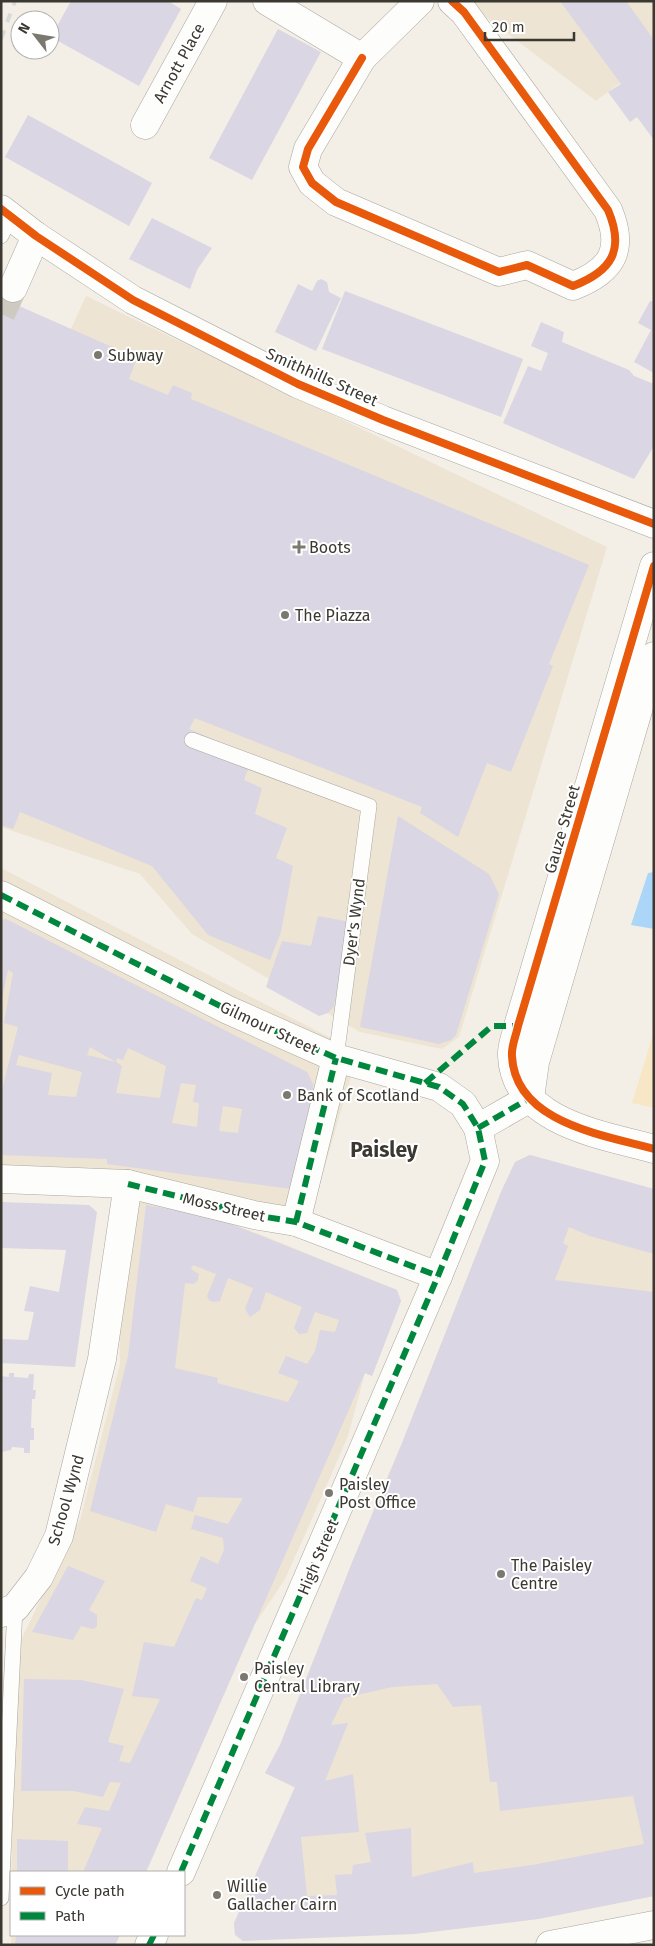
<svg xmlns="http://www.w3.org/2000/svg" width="655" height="1946" font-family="'Fira Sans',sans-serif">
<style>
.built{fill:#ede4d3}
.green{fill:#f8e7c6}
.water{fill:#abd6f7}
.building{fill:#dad6e3;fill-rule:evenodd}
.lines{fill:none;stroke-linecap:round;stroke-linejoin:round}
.street-tunnel{stroke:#cecac2;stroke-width:28;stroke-dasharray:28 14;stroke-linecap:butt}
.lane-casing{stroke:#aaa6a0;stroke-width:16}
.street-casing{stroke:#aaa6a0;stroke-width:29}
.lane{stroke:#fdfdfb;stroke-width:15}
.street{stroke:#fdfdfb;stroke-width:28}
.rail{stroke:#dad9d7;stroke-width:4;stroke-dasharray:9 9;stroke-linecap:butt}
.quiet{stroke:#00873e;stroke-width:6;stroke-dasharray:12 6;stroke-linecap:butt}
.cycleway-casing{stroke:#fff;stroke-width:11}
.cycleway{stroke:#e8590c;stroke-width:8}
.poi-dot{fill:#7b7870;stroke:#fff;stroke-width:2}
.labels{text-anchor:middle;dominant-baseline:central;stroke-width:4;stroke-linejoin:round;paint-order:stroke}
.street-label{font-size:16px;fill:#3b3831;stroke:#fff}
.poi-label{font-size:16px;fill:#3b3831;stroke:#fff;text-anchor:start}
.district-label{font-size:21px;font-weight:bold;fill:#3b3831;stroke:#fff}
</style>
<rect width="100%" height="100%" fill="#f3efe6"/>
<g class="built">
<polygon points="465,1 654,1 654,57 596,101"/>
<polygon points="86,296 607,547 459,1037 442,1049 360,1032 192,934 140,874 1,827 1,482"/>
<polygon points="1,868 358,1052 312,1211 1,1167"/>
<polygon points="530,1155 654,1189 654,1896 538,1919 414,1934 235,1935 234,1923 295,1788 265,1773 280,1745 353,1560 402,1443 501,1192 515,1162"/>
<polygon points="119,1193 211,1216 259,1234 397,1290 401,1301 372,1376 365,1373 348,1436 308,1528 285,1579 255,1624 146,1872 11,1872 11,1935 120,1935 115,1945 11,1945 12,1801 20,1642 81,1517 120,1364"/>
</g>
<polygon class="green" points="654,1031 654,1108 632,1103"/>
<polygon class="water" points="654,872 654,929 631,925 648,873"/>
<g class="building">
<polygon points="71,1 168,1 181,9 139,86 51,37"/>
<polygon points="560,1 626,1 654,40 654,140 637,117 630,122 608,92 621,84"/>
<polygon points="278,29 321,52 252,180 209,158"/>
<polygon points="28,115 152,183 129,226 5,157"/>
<polygon points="152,218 212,248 197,270 190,289 129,259"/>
<polygon points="321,279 327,282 329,292 341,298 316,351 275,332 298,284 312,291 317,281"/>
<polygon points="345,291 523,359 501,417 322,349"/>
<polygon points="1,298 137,358 129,379 168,395 173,385 192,393 191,399 589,565 549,664 553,666 511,772 487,763 458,837 420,813 422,807 195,718 189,729 253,756 244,780 262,788 255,814 287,828 276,858 293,866 281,932 270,960 208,935 152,866 20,812 13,829 1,825"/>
<polygon points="650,301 654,302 654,373 634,362 651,330 638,323"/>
<polygon points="541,322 564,332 562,342 629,370 634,376 654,384 654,446 634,479 503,423 528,366 541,371 548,353 531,346"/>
<polygon points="398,816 489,874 499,894 456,1035 451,1040 439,1044 360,1027"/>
<polygon points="318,916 350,922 334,1006 328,1013 319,1016 266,987 282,941 311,946"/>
<path d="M6,919L307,1072L313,1084V1095L291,1189L107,1164V1159L1,1155V1093L18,1027L4,1023L13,973L8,970L1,1003V920ZM90,1047L116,1062L87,1055ZM128,1048L166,1066L160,1098L116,1093L122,1066L116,1062L117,1058L123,1060ZM19,1055L82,1072L76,1097L48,1095L52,1073L16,1065ZM181,1083L196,1085L193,1102L199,1103L197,1127L172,1123ZM223,1106L242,1109L238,1133L219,1131Z"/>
<path d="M530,1155L654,1189V1254L590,1236L569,1227L563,1243L568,1246L555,1280L654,1292V1896L538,1919L414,1934L243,1941L235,1935L234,1923L295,1787L265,1773L280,1745L353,1560L402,1443L501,1192L515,1162ZM437,1684L453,1707L481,1705L490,1782H497L500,1811L633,1796L644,1844L532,1865L474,1873L473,1862L412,1877L411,1828L365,1833L371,1862L353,1865L352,1874L335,1875L337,1895L307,1896L301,1837L359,1832L353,1774L325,1781L348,1723L331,1725L344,1698L392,1687Z"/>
<polygon points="1,1202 89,1205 97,1212 75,1367 1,1363 1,1339 28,1340 34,1312 24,1311 30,1286 59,1292 66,1250 1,1248"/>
<path d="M146,1205L211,1216L397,1290L401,1301L372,1376L365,1373L146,1872H83L102,1828L77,1824L85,1807L109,1811L121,1783L110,1782L103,1797L73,1791H21L24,1679L81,1680L124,1689L108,1742L124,1746L119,1761L130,1763L160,1699L132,1696L144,1642L174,1647L196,1598L202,1600L207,1588L190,1581L201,1556L218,1564L224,1550L223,1538L191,1529L195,1515L228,1524L243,1498L198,1497L193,1512L166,1504L156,1532L90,1511L128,1356ZM193,1265L216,1274L207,1296L209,1300L213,1302L220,1301L228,1278L253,1288L245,1309L250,1317L260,1310L266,1292L302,1307L294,1328L299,1334L307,1333L315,1312L339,1320L335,1332L320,1330L315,1351L307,1364L286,1356L278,1373L299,1381L288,1402L217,1383L218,1378L175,1368L185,1283L194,1284L198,1280L199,1274L191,1269Z"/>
<polygon points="9,1373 14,1373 14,1377 28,1378 29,1374 34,1374 33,1390 36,1390 35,1399 32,1399 31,1428 34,1428 34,1440 30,1440 30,1453 24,1453 24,1448 12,1447 11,1450 1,1452 1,1376 9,1377"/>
<polygon points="68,1566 105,1581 89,1610 97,1615 97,1626 93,1629 81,1626 73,1640 32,1632"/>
<polygon points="17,1839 68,1841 68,1872 17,1872"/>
<polygon points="16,1935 120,1935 115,1945 15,1945"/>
</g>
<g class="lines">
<polyline class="street-tunnel" points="1,314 13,288"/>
<g class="lane-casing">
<g id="lane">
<polyline points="1,236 11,216"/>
<polyline points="192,740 369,806 336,1058"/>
<polyline points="1,1898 15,1608"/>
</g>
</g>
<g class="street-casing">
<g id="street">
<polyline points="267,1 362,58 420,1"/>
<path d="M362,58L308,149L303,167L312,183L336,202L499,272L527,265L573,286C612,271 625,250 608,210L464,12L452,1"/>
<polyline points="145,125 213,1"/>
<polyline points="1,209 36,236 133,300 298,384 383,420 654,524"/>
<polyline points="13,288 36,236"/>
<path d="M654,566L518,1026C516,1036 511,1047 512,1056C515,1123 604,1135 654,1149"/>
<polyline points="1,895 228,1010 336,1058 439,1087 463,1104 478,1128 485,1161 438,1276 181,1872"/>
<polyline points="530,1098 535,1062 654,656"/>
<polyline points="478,1128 530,1098"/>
<polyline points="1,1179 128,1184 254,1215 296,1222 438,1276"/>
<polyline points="296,1222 336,1058"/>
<polyline points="1,1613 15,1608 39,1577 59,1536 102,1359 128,1184"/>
<polyline points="149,1945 154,1935"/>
<polyline points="550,1945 654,1925"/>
</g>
</g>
<use href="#lane" class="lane"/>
<use href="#street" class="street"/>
<polyline class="rail" points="1,39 15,1"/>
<g class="quiet">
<polyline points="1,895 228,1010 336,1058 439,1087 463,1104 478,1128 485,1161 438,1276 181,1872"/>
<polyline points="425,1083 492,1026 518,1026"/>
<polyline points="478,1128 530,1098"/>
<polyline points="128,1184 254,1215 296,1222 438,1276"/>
<polyline points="296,1222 336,1058"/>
<polyline points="149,1945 154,1935"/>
</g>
<g class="cycleway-casing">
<g id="cycleway">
<path d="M362,58L308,149L303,167L312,183L336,202L499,272L527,265L573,286C612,271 625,250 608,210L464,12L452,1"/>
<polyline points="1,209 36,236 133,300 298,384 383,420 654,524"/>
<path d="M654,566L518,1026C516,1036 511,1047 512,1056C515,1123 604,1135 654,1149"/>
</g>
</g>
<use href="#cycleway" class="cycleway"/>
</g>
<g class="poi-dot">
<circle cx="98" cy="355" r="5"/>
<path d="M296.5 539.5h5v5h5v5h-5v5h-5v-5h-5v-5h5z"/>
<circle cx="285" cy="615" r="5"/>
<circle cx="287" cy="1095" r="5"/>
<circle cx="329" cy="1493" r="5"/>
<circle cx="501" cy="1574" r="5"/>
<circle cx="244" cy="1677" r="5"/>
<circle cx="217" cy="1895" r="5"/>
</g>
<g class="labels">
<g class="street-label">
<text transform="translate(179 63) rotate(-61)">Arnott Place</text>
<text transform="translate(322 377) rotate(24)">Smithhills Street</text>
<text transform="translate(562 829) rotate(-74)">Gauze Street</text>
<text transform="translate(354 922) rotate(-83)">Dyer's Wynd</text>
<text transform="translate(269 1028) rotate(25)">Gilmour Street</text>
<text transform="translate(224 1207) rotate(13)">Moss Street</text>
<text transform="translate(66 1500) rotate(-74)">School Wynd</text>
<text transform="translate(318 1557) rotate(-67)">High Street</text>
</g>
<g class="poi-label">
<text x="108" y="355">Subway</text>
<text x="309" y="547">Boots</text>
<text x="295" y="615">The Piazza</text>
<text x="297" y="1095">Bank of Scotland</text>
<text x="339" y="1484">Paisley<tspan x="339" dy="18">Post Office</tspan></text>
<text x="511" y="1565">The Paisley<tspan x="511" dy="18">Centre</tspan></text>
<text x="254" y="1668">Paisley<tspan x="254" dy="18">Central Library</tspan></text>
<text x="227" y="1886">Willie<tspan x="227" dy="18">Gallacher Cairn</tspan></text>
</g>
<g class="district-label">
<text x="384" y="1150">Paisley</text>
</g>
</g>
<rect width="655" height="1946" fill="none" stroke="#3b3831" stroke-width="5"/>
<rect x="10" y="1871" width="175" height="65" fill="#ffffff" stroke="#b1afad"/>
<rect x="20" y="1887" width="25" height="8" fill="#e8590c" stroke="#b1afad"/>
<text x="55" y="1896" font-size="15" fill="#3b3831">Cycle path</text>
<rect x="20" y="1912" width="25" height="8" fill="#00873e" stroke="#b1afad"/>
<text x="55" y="1921" font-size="15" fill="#3b3831">Path</text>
<g transform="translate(35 35) rotate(301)"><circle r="24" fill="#ffffff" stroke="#b1afad"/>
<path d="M0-4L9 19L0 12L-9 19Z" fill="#7b7870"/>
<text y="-8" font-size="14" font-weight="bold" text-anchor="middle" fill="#3b3831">N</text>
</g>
<path d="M485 32v8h89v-8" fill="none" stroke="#3b3831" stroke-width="2.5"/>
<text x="492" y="32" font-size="15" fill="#3b3831" stroke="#ffffff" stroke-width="4" paint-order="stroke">20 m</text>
</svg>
